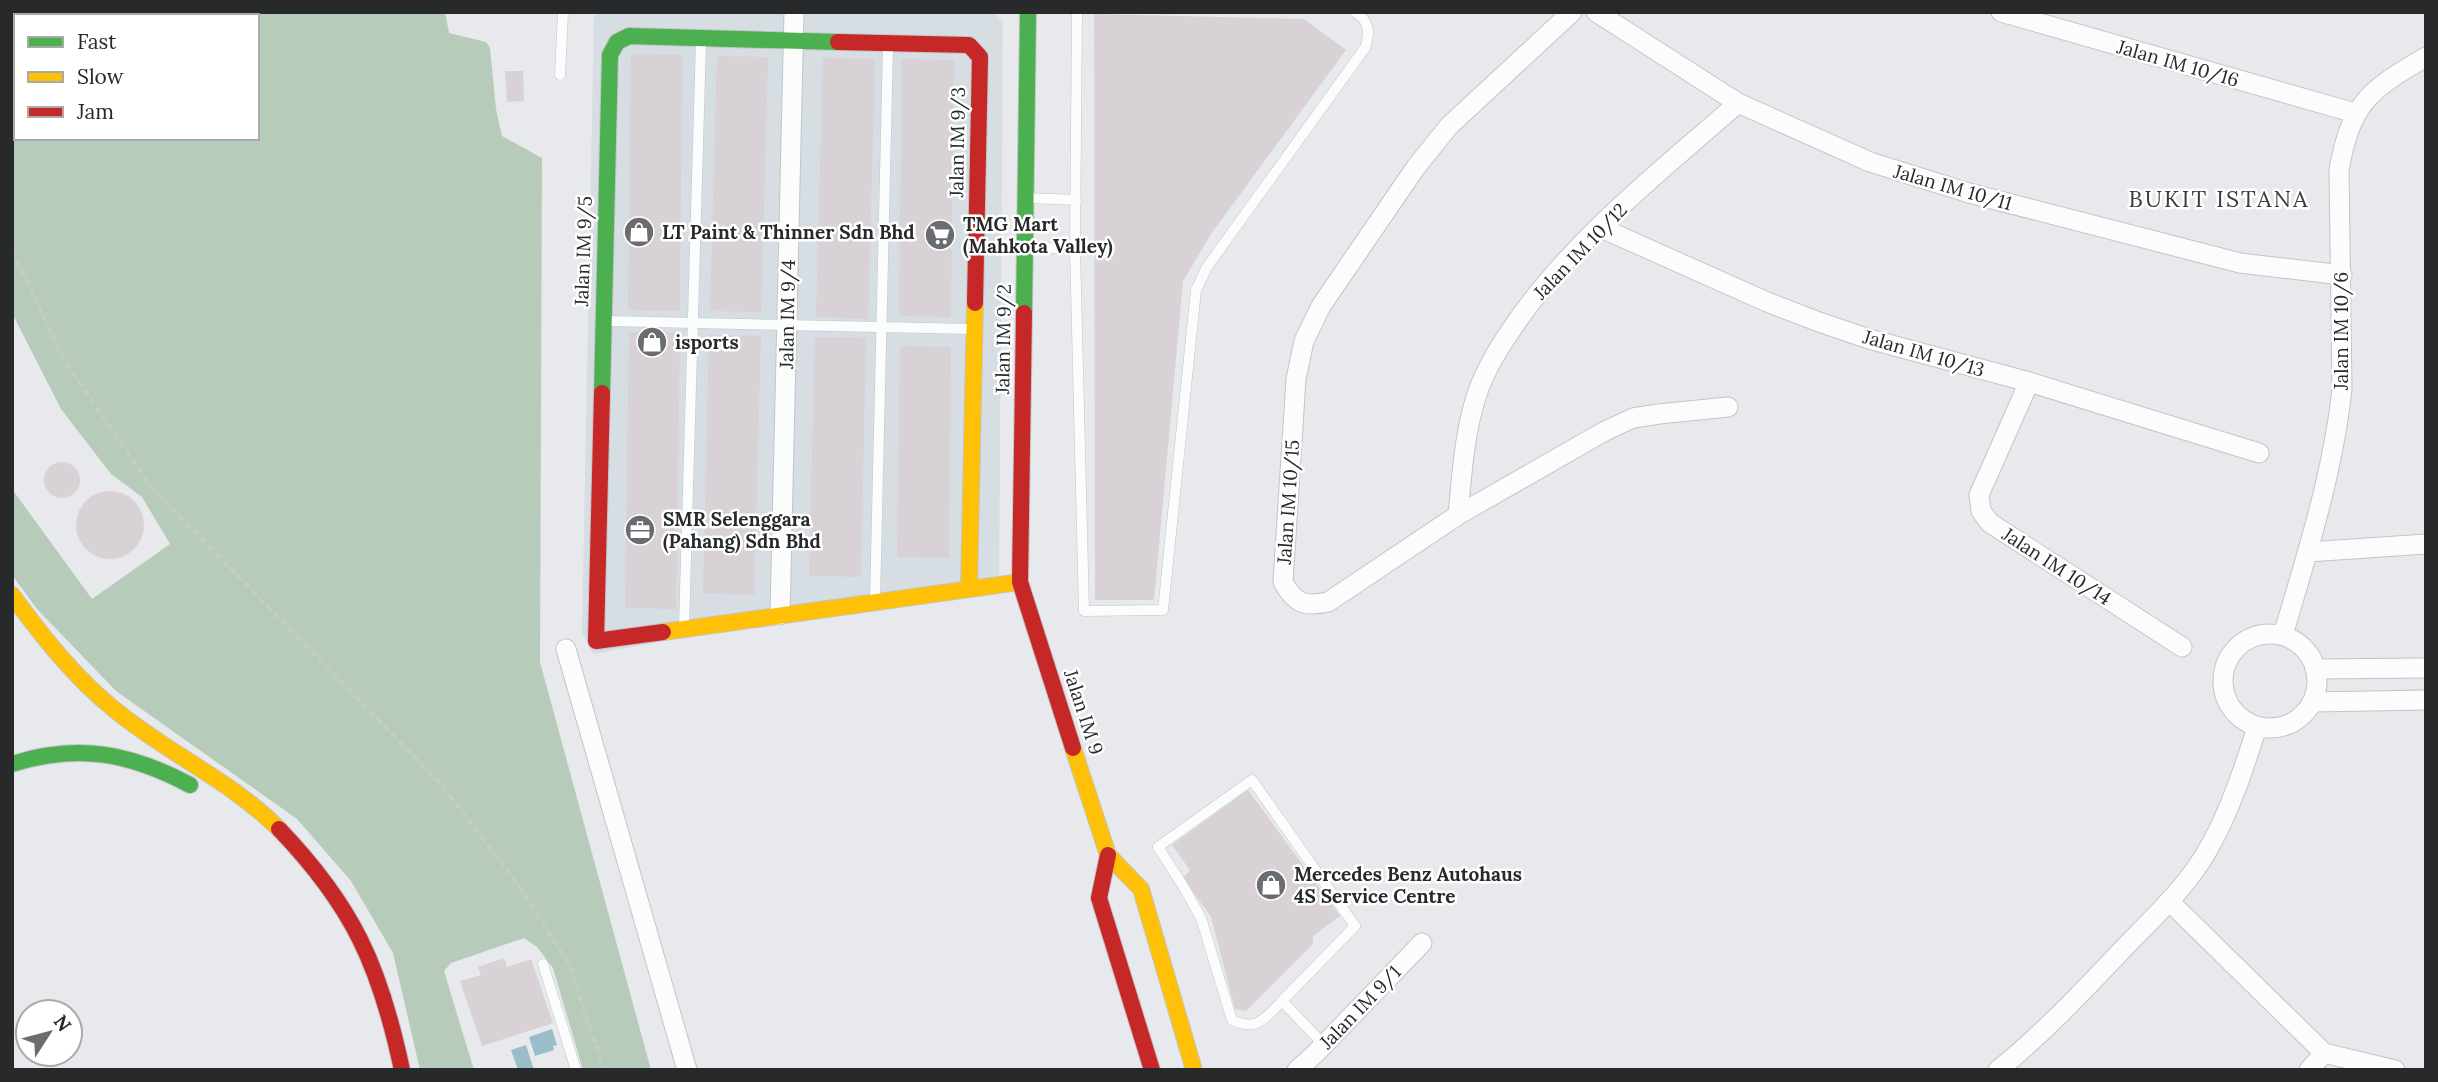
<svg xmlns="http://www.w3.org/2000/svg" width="2438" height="1082" font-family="Lora,serif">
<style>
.built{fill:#d6dde3}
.forest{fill:#b7cbba}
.water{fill:#99beca}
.building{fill:#d8d1d6}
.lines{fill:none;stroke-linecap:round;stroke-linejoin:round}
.lane-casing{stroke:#c3c5c7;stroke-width:11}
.street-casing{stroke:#c3c5c7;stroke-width:21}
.fast-casing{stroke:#c3c5c7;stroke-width:18}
.slow-casing{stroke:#c3c5c7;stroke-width:18}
.jam-casing{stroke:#c3c5c7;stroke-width:18}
.path{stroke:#c8c9ca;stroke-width:3.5;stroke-dasharray:7 3.5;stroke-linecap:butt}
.lane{stroke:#fbfcfc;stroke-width:10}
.street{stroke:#fbfcfc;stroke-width:19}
.fast{stroke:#4caf50;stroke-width:16}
.slow{stroke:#ffc107;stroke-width:16}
.jam{stroke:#c62828;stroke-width:16}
.labels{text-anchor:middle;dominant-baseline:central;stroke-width:5;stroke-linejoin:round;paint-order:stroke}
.street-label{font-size:19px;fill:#27292b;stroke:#fff}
.poi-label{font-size:19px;font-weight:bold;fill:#27292b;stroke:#fff;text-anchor:start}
.quarter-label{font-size:23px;letter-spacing:2px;fill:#393c41;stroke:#fff}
</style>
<rect width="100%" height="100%" fill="#e7e9ec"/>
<polygon class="built" points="598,12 993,12 1003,22 999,580 593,654 582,633 594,15"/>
<polygon class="forest" points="262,12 445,12 449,33 486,42 490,48 496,109 502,136 542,158 540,662 651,1070 583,1070 553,968 537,947 524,938 451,963 444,971 474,1070 420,1070 393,953 351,881 297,819 116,691 37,609 12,575 12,489 92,599 170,544 142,497 111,474 61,409 12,313 12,44 16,46 16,138 257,138 257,19"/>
<g class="water">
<polygon points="552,1029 557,1045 553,1046 554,1050 535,1056 529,1037"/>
<polygon points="526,1045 534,1070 518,1070 511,1050"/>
</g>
<g class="building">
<polygon points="1094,14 1304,19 1346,50 1211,234 1183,281 1154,600 1095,600"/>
<polygon points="631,54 682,55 680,311 628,310"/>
<polygon points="717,56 768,57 761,312 710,311"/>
<polygon points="823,58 875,59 868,319 816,317"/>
<polygon points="902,59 954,60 951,317 899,316"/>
<polygon points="505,71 523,71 524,101 507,102"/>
<polygon points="629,332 680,333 676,609 625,608"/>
<polygon points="709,335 761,336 754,595 703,593"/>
<polygon points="815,337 866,338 861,577 809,576"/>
<polygon points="900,346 951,347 949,558 897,557"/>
<circle cx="62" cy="480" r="18"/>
<circle cx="110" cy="525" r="34"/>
<polygon points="1248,790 1340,916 1313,936 1313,944 1246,1011 1235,1009 1211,917 1183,878 1190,870 1172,845"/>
<polygon points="504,958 507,967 531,959 553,1023 482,1046 460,981 481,975 478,967"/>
</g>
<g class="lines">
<g class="lane-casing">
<g id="lane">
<path d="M1077,12L1075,248L1084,611L1163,610L1196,290L1207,267L1365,48C1370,33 1370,21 1355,12"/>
<polyline points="560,75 563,12"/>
<polyline points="1028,198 1076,200"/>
<polyline points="1027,248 1075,248"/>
<polyline points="606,321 972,329"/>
<polyline points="875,601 888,46"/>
<polyline points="684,627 701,41"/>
<polyline points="543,964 576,1070"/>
<path d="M1282,1001L1355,926L1252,780L1158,847L1183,886L1201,918L1232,1020C1257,1032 1265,1018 1282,1001L1324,1045"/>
</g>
</g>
<g class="street-casing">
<g id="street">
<path d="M1572,12L1449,126L1416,167L1321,306L1304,341L1296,379L1283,582C1295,604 1305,607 1328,602L1458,515L1605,431L1633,418L1659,414L1728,407"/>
<polyline points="1596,12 1738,103 1870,162 1969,193 2240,263 2342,275"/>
<polyline points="2001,12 2355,113"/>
<polyline points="1599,227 1767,302 1819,322 1869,339 2029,382 2259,453"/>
<polyline points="2029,382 1979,495 1981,511 1990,523 2182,647"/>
<path d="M1458,515C1462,474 1464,434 1477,394C1486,367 1502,343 1518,320C1577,236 1661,171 1738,103"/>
<polyline points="2308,552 2426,544"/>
<polyline points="780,615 794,12"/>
<circle cx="2270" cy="681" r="47"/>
<path d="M2283,635C2307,554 2333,473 2342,389L2339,170C2351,103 2369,90 2426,57"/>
<polyline points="566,649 687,1070"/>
<polyline points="2315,669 2426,668"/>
<polyline points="2312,702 2426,700"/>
<polyline points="2169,901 2324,1053 2395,1070"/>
<polyline points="1297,1070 1316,1053 1422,943"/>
<path d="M1998,1070C2044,1033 2084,990 2124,948C2155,916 2189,885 2210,846C2231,808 2244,768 2257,727"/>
<polyline points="2309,1070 2324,1053"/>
</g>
</g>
<g class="fast-casing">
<g id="fast">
<polyline points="1024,313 1028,12"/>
<polyline points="602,393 610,55 617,42 629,36 838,42"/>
<path d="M12,764C78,743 130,753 190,785"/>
</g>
</g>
<g class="slow-casing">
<g id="slow">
<polyline points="969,588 975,303"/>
<path d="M12,595C42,636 75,678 115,710C167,753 230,780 279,829"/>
<polyline points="663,632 1020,582"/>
<polyline points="1073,748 1108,855 1141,889 1194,1070"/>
</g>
</g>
<g class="jam-casing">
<g id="jam">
<polyline points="838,42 969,45 980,57 975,303"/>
<polyline points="1024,313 1020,582 1073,748"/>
<polyline points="602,393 596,641 663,632"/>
<path d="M279,829C353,906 380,966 402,1070"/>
<polyline points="1108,855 1099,898 1152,1070"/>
</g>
</g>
<g class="path">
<polyline points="34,16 43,12"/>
<polyline points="12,24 16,23"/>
<polyline points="12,250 63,358 152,488 439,782 514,879 569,964 604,1070"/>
</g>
<use href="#lane" class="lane"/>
<use href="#street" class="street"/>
<use href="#fast" class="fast"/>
<use href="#slow" class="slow"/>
<use href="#jam" class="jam"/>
</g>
<defs>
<g id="shop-disc" transform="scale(1.575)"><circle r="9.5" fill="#6a6c6f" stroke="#fff"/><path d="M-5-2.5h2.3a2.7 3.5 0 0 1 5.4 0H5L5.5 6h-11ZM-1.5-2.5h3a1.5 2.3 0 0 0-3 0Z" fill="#fff"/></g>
<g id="supermarket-disc" transform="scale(1.575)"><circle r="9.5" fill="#6a6c6f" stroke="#fff"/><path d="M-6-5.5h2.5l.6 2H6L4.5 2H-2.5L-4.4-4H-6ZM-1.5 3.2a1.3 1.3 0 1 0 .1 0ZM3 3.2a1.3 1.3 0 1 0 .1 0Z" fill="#fff"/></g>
<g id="office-disc" transform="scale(1.575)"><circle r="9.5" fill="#6a6c6f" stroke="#fff"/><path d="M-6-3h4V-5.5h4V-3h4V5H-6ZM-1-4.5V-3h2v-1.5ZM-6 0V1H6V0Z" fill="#fff"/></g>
</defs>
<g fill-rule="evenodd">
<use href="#shop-disc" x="639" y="232"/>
<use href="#supermarket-disc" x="940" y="235"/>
<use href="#shop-disc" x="652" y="342"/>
<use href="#office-disc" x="640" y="530"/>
<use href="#shop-disc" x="1271" y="885"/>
</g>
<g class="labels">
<g class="street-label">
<text transform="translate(2178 63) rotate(16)">Jalan IM 10/16</text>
<text transform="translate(957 142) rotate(-89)">Jalan IM 9/3</text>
<text transform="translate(1953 187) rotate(16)">Jalan IM 10/11</text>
<text transform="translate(583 251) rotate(-88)">Jalan IM 9/5</text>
<text transform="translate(1580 251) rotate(-46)">Jalan IM 10/12</text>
<text transform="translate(787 314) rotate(-89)">Jalan IM 9/4</text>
<text transform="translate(2341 331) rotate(-90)">Jalan IM 10/6</text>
<text transform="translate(1003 339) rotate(-89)">Jalan IM 9/2</text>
<text transform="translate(1924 353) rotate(16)">Jalan IM 10/13</text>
<text transform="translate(1288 502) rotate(-86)">Jalan IM 10/15</text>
<text transform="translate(2057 566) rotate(33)">Jalan IM 10/14</text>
<text transform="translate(1084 712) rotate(72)">Jalan IM 9</text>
<text transform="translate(1360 1007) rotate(-46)">Jalan IM 9/1</text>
</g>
<g class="poi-label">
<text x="963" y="224">TMG Mart<tspan x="963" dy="22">(Mahkota Valley)</tspan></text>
<text x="662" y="232">LT Paint &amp; Thinner Sdn Bhd</text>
<text x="675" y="342">isports</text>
<text x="663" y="519">SMR Selenggara<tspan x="663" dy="22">(Pahang) Sdn Bhd</tspan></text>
<text x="1294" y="874">Mercedes Benz Autohaus<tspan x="1294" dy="22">4S Service Centre</tspan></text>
</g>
<g class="quarter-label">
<text x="2219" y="198">BUKIT ISTANA</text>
</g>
</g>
<rect width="2438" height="1082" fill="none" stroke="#27292b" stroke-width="28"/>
<rect x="14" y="14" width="245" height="126" fill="#ffffff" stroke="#a9a9aa" stroke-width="2"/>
<rect x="28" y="37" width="35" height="10" fill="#4caf50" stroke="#a9a9aa" stroke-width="2"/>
<text x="77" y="49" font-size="21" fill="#27292b">Fast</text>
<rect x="28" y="72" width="35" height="10" fill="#ffc107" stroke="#a9a9aa" stroke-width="2"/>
<text x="77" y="84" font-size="21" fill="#27292b">Slow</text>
<rect x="28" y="107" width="35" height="10" fill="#c62828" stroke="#a9a9aa" stroke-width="2"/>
<text x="77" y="119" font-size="21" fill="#27292b">Jam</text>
<g transform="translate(49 1033) rotate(54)"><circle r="33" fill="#ffffff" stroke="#a9a9aa" stroke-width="2"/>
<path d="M0-5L12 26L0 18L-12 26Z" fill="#6a6c6f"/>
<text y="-10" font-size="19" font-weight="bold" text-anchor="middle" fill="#27292b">N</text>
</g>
</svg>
